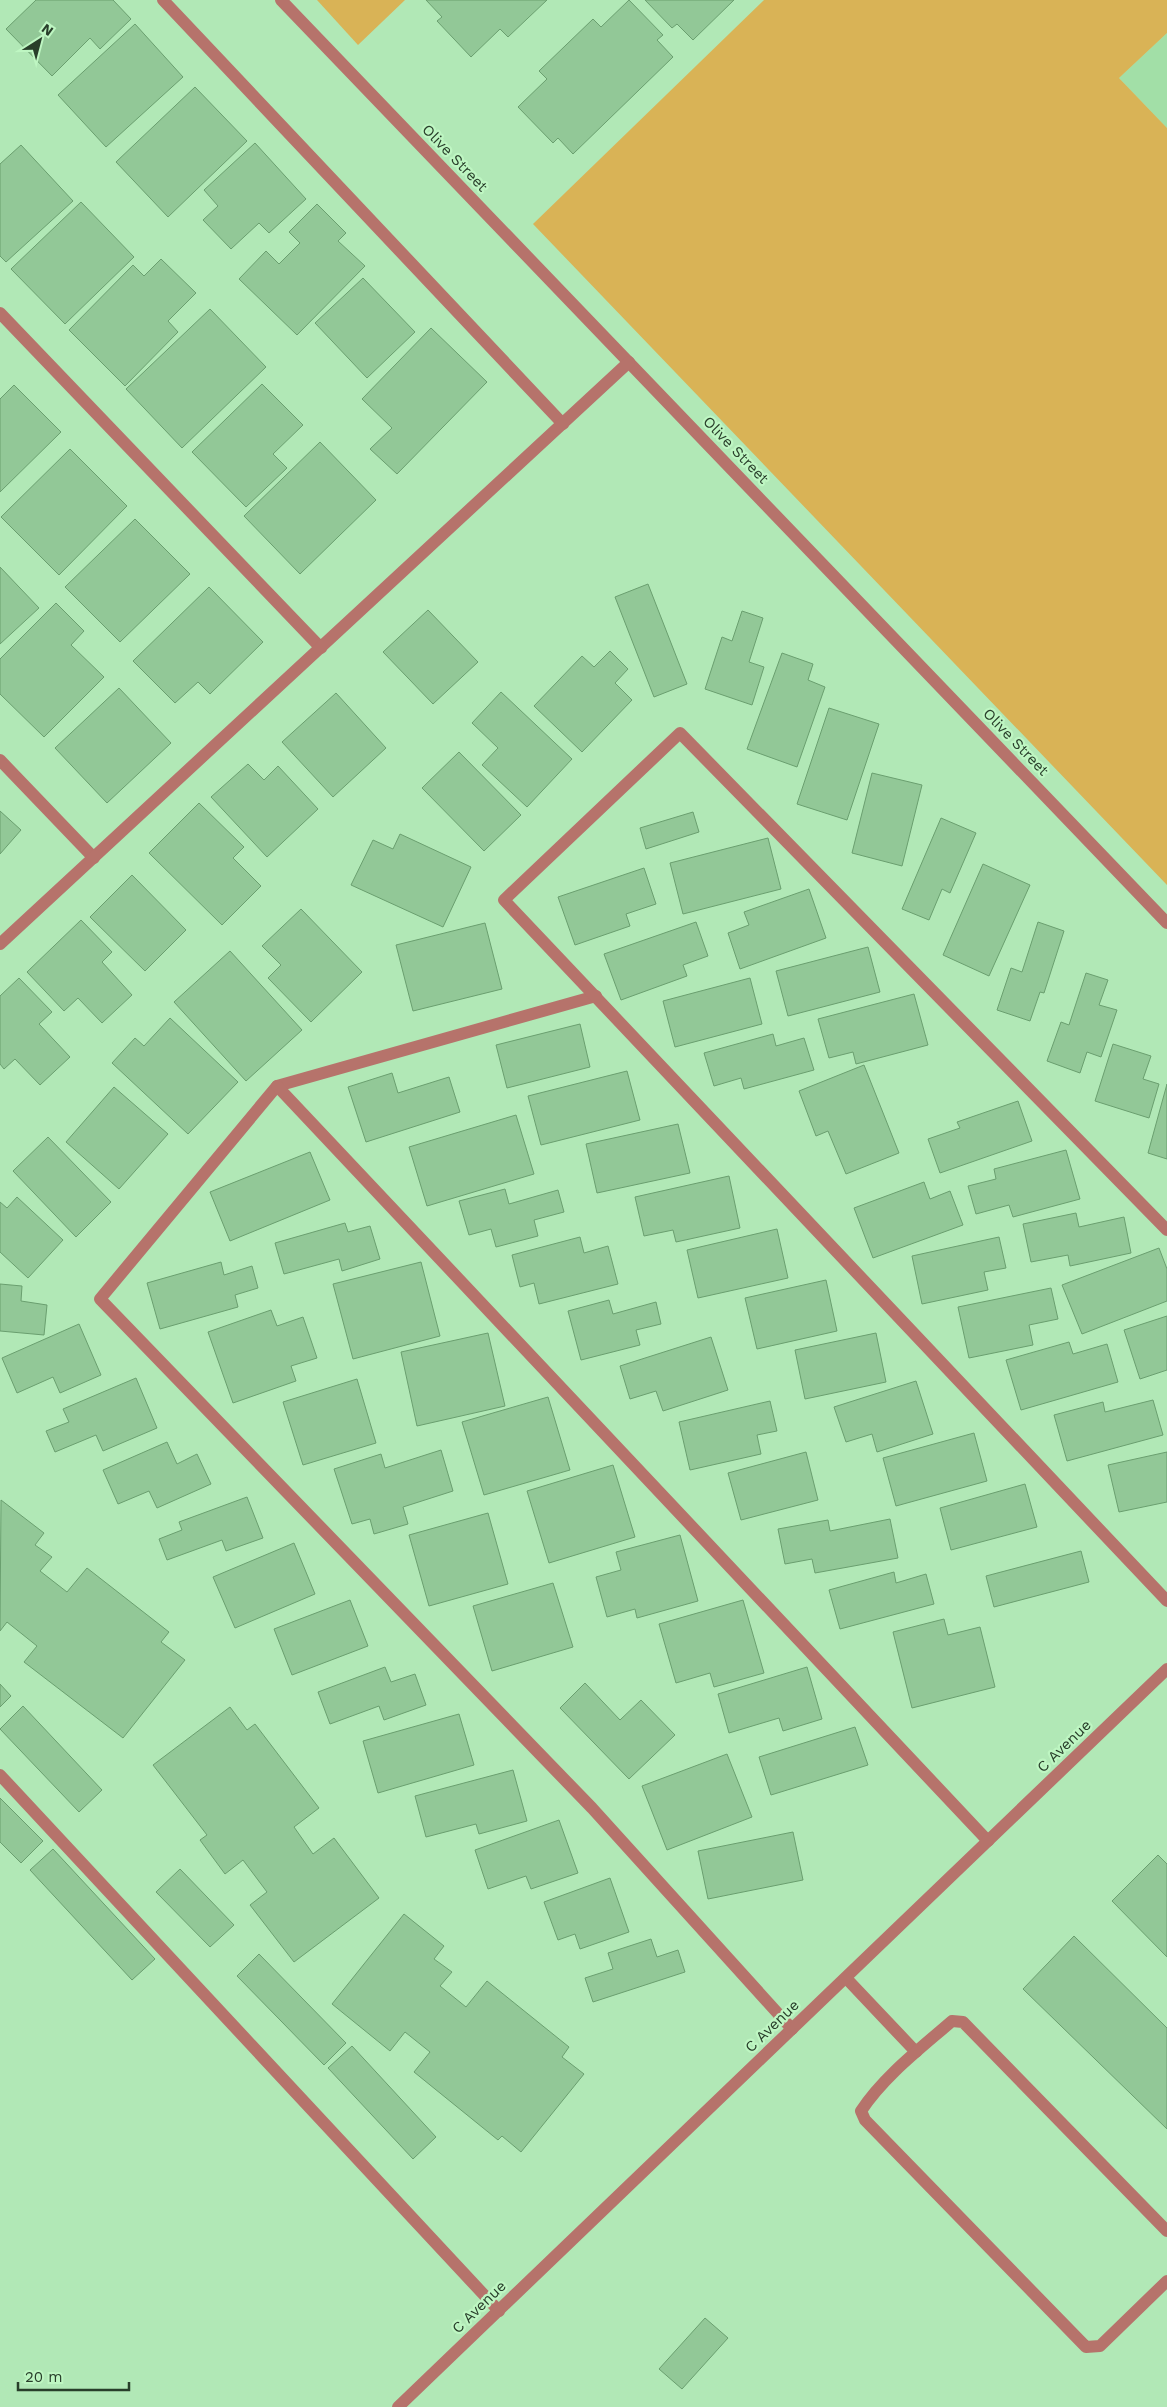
<svg xmlns="http://www.w3.org/2000/svg" width="1167" height="2407" font-family="'Work Sans',sans-serif">
<style>
.built{fill:#a2dfa7}
.green{fill:#d9b356}
.building{fill:#92c897;stroke:#6a9f6f}
.lines{fill:none;stroke-linecap:round;stroke-linejoin:round}
.minor{stroke:#b6736b;stroke-width:12}
.labels{text-anchor:middle;dominant-baseline:central;stroke-width:4.5;stroke-linejoin:round;paint-order:stroke}
.street-label{font-size:15px;fill:#283e2a;stroke:#bef6c2}
</style>
<rect width="100%" height="100%" fill="#b1e8b6"/>
<polygon class="built" points="1167,33 1167,128 1119,78"/>
<g class="green">
<polygon points="317,0 405,0 358,45"/>
<polygon points="764,0 1167,0 1167,33 1119,78 1167,128 1167,885 533,224"/>
</g>
<g class="building">
<polygon points="36,0 113,0 131,19 100,49 90,38 52,76 6,29"/>
<polygon points="426,0 547,0 508,37 500,29 471,57 437,21 442,17"/>
<polygon points="629,0 663,35 657,40 673,57 573,154 558,138 553,143 518,107 547,79 539,71 593,19 601,27"/>
<polygon points="645,0 734,0 693,40 677,24 672,28"/>
<polygon points="135,24 183,77 106,147 58,95"/>
<polygon points="195,87 247,141 168,217 116,162"/>
<polygon points="255,143 306,199 269,233 259,223 231,249 203,220 218,206 204,190"/>
<polygon points="21,145 73,201 6,262 0,256 0,164"/>
<polygon points="81,202 134,257 65,324 11,269"/>
<polygon points="317,204 346,233 338,241 365,266 297,335 239,279 266,251 279,264 300,243 289,232"/>
<polygon points="161,259 196,293 168,321 178,332 125,386 69,330 133,265 144,276"/>
<polygon points="363,278 415,332 367,378 315,323"/>
<polygon points="210,309 266,367 182,448 126,389"/>
<polygon points="431,328 487,382 397,474 370,449 392,428 362,399"/>
<polygon points="262,384 303,425 273,454 287,468 246,507 192,452"/>
<polygon points="14,385 61,432 0,492 0,399"/>
<polygon points="320,442 376,500 300,574 244,516"/>
<polygon points="70,449 127,506 59,575 1,517"/>
<polygon points="135,519 190,574 120,642 65,587"/>
<polygon points="0,567 39,608 0,644"/>
<polygon points="648,584 687,684 654,697 615,597"/>
<polygon points="209,587 263,642 210,694 198,682 175,703 133,661"/>
<polygon points="56,603 84,631 71,645 104,677 44,737 0,694 0,659"/>
<polygon points="428,610 478,662 433,704 383,652"/>
<polygon points="742,611 763,618 749,662 764,667 752,705 705,689 722,637 732,641"/>
<polygon points="610,651 628,669 615,683 632,700 582,752 534,706 582,656 594,667"/>
<polygon points="782,653 813,664 808,680 825,687 797,767 747,749"/>
<polygon points="119,688 171,743 107,803 55,748"/>
<polygon points="501,692 572,759 527,807 482,765 498,748 472,723"/>
<polygon points="336,693 386,748 333,797 282,742"/>
<polygon points="829,708 879,724 847,820 797,804"/>
<polygon points="459,752 521,815 484,851 422,788"/>
<polygon points="248,764 264,780 278,766 318,809 267,857 211,797"/>
<polygon points="872,773 922,785 902,866 852,853"/>
<polygon points="199,803 244,847 233,858 261,886 222,925 149,853"/>
<polygon points="0,811 21,830 0,854"/>
<polygon points="693,812 699,832 646,849 640,828"/>
<polygon points="941,818 976,833 950,893 942,889 929,920 902,909"/>
<polygon points="400,834 471,867 443,927 351,885 373,840 393,849"/>
<polygon points="768,838 781,889 683,914 670,863"/>
<polygon points="983,864 1030,885 989,976 943,955"/>
<polygon points="644,868 656,904 626,914 630,926 575,945 558,897"/>
<polygon points="132,875 186,930 145,971 90,917"/>
<polygon points="809,889 826,938 740,969 728,933 749,925 744,912"/>
<polygon points="301,909 362,972 311,1022 268,978 281,965 262,946"/>
<polygon points="81,920 112,952 102,962 132,995 102,1023 78,998 64,1011 27,972"/>
<polygon points="696,922 708,956 683,965 687,976 621,1000 604,954"/>
<polygon points="1038,922 1064,931 1044,993 1040,992 1030,1021 997,1010 1011,968 1022,972"/>
<polygon points="485,923 502,989 413,1011 396,945"/>
<polygon points="868,947 880,992 788,1016 776,971"/>
<polygon points="230,951 302,1030 246,1081 174,1002"/>
<polygon points="1086,973 1108,980 1099,1005 1117,1010 1101,1057 1087,1052 1080,1073 1047,1061 1061,1022 1069,1025"/>
<polygon points="19,978 52,1012 39,1024 70,1057 40,1085 15,1059 4,1069 0,1064 0,996"/>
<polygon points="750,978 762,1024 675,1047 663,1001"/>
<polygon points="914,994 928,1045 856,1064 853,1052 829,1058 818,1019"/>
<polygon points="170,1018 238,1082 188,1134 112,1063 135,1038 144,1046"/>
<polygon points="580,1024 590,1067 507,1088 496,1045"/>
<polygon points="773,1034 776,1046 804,1038 814,1070 744,1089 741,1078 714,1086 704,1053"/>
<polygon points="1113,1044 1151,1056 1143,1079 1159,1084 1149,1118 1095,1101"/>
<polygon points="864,1065 899,1153 846,1174 828,1131 816,1136 799,1091"/>
<polygon points="627,1071 640,1120 541,1145 528,1096"/>
<polygon points="392,1073 398,1093 449,1077 460,1112 366,1142 348,1087"/>
<polygon points="1167,1084 1167,1159 1148,1153"/>
<polygon points="114,1087 168,1134 119,1189 66,1142"/>
<polygon points="1018,1101 1032,1141 940,1173 928,1139 960,1128 957,1122"/>
<polygon points="516,1115 534,1174 427,1206 409,1147"/>
<polygon points="678,1124 690,1173 597,1193 586,1144"/>
<polygon points="48,1137 111,1202 76,1237 13,1171"/>
<polygon points="1066,1150 1080,1199 1013,1217 1009,1205 976,1214 968,1186 996,1179 994,1169"/>
<polygon points="310,1152 330,1200 230,1241 210,1192"/>
<polygon points="729,1176 740,1228 676,1242 673,1230 644,1236 635,1197"/>
<polygon points="924,1182 930,1199 950,1191 963,1225 873,1258 854,1208"/>
<polygon points="505,1189 509,1204 558,1190 564,1212 534,1220 538,1236 496,1247 491,1229 469,1235 459,1201"/>
<polygon points="17,1197 63,1240 28,1278 0,1252 0,1202 7,1208"/>
<polygon points="1076,1213 1079,1227 1124,1217 1131,1253 1070,1266 1068,1255 1031,1262 1023,1224"/>
<polygon points="345,1223 348,1232 370,1226 380,1259 342,1271 339,1259 284,1274 275,1243"/>
<polygon points="777,1229 788,1278 698,1298 687,1250"/>
<polygon points="580,1237 584,1253 608,1246 618,1284 539,1304 534,1283 520,1287 512,1255"/>
<polygon points="999,1237 1006,1268 984,1272 988,1290 922,1304 912,1256"/>
<polygon points="1159,1248 1167,1269 1167,1301 1082,1334 1062,1285"/>
<polygon points="221,1262 224,1275 252,1266 258,1288 235,1295 238,1307 160,1329 147,1283"/>
<polygon points="421,1262 440,1336 353,1359 333,1284"/>
<polygon points="826,1280 837,1331 757,1349 745,1298"/>
<polygon points="0,1284 22,1286 21,1301 47,1305 44,1335 0,1331"/>
<polygon points="1051,1288 1058,1319 1029,1325 1033,1345 969,1358 958,1307"/>
<polygon points="609,1300 613,1314 656,1302 661,1324 636,1330 640,1345 581,1360 568,1311"/>
<polygon points="271,1310 277,1326 303,1317 317,1358 291,1366 296,1381 233,1403 208,1332"/>
<polygon points="1167,1316 1167,1370 1140,1379 1124,1330"/>
<polygon points="79,1324 101,1375 60,1393 53,1377 17,1393 2,1358"/>
<polygon points="488,1333 505,1406 417,1426 401,1352"/>
<polygon points="876,1333 886,1382 805,1399 795,1350"/>
<polygon points="711,1337 728,1390 663,1411 656,1391 630,1399 620,1366"/>
<polygon points="1069,1342 1073,1354 1107,1344 1118,1382 1021,1410 1006,1360"/>
<polygon points="136,1378 157,1428 103,1451 96,1435 55,1452 46,1431 69,1422 63,1409"/>
<polygon points="357,1379 376,1443 303,1465 283,1402"/>
<polygon points="916,1381 933,1434 877,1452 872,1434 846,1442 834,1407"/>
<polygon points="548,1397 570,1470 484,1495 462,1422"/>
<polygon points="1153,1400 1163,1435 1067,1461 1054,1415 1103,1402 1105,1412"/>
<polygon points="770,1401 777,1431 757,1435 761,1454 690,1470 679,1422"/>
<polygon points="974,1433 987,1481 896,1506 883,1458"/>
<polygon points="167,1442 177,1464 197,1454 211,1484 157,1508 149,1491 118,1504 103,1470"/>
<polygon points="441,1450 453,1491 403,1507 408,1524 374,1534 370,1519 352,1524 334,1469 381,1454 385,1468"/>
<polygon points="806,1452 818,1500 741,1520 728,1473"/>
<polygon points="1167,1452 1167,1502 1119,1512 1108,1465"/>
<polygon points="613,1465 635,1537 549,1563 527,1491"/>
<polygon points="1025,1484 1037,1527 951,1550 940,1508"/>
<polygon points="247,1497 263,1538 226,1551 222,1540 167,1560 159,1539 182,1530 179,1522"/>
<polygon points="1,1500 44,1533 35,1545 52,1557 40,1571 67,1592 87,1568 169,1632 161,1642 185,1660 123,1738 24,1662 37,1646 7,1622 0,1631"/>
<polygon points="488,1513 508,1584 429,1606 409,1535"/>
<polygon points="890,1519 898,1558 815,1573 812,1559 785,1564 778,1529 828,1520 830,1531"/>
<polygon points="680,1535 698,1601 637,1618 635,1609 607,1617 596,1577 621,1570 616,1552"/>
<polygon points="294,1543 315,1594 235,1628 213,1577"/>
<polygon points="1081,1551 1089,1582 994,1607 986,1576"/>
<polygon points="894,1572 896,1583 926,1574 934,1604 840,1629 829,1590"/>
<polygon points="553,1583 573,1647 492,1671 473,1606"/>
<polygon points="350,1600 368,1646 292,1675 274,1629"/>
<polygon points="743,1600 764,1673 714,1687 710,1673 676,1683 659,1624"/>
<polygon points="944,1619 948,1635 980,1627 995,1687 912,1708 893,1632"/>
<polygon points="385,1667 391,1682 415,1674 426,1705 384,1720 379,1706 330,1724 318,1692"/>
<polygon points="807,1667 822,1719 783,1731 779,1718 729,1733 718,1694"/>
<polygon points="585,1683 620,1720 641,1700 675,1735 629,1779 560,1708"/>
<polygon points="0,1684 11,1696 0,1707"/>
<polygon points="23,1706 102,1790 79,1812 0,1729"/>
<polygon points="230,1707 247,1730 255,1724 319,1808 294,1827 313,1854 334,1838 379,1898 294,1962 250,1905 267,1892 243,1860 225,1874 200,1840 207,1835 153,1765"/>
<polygon points="459,1714 474,1765 378,1793 363,1741"/>
<polygon points="855,1727 868,1765 771,1795 759,1757"/>
<polygon points="727,1754 752,1817 667,1850 642,1786"/>
<polygon points="513,1770 527,1821 479,1834 476,1824 426,1837 415,1796"/>
<polygon points="0,1798 43,1841 21,1863 0,1842"/>
<polygon points="559,1820 578,1873 531,1889 526,1876 488,1889 475,1850"/>
<polygon points="793,1832 803,1880 708,1899 698,1851"/>
<polygon points="53,1849 155,1959 132,1980 30,1870"/>
<polygon points="1158,1855 1167,1864 1167,1957 1112,1901"/>
<polygon points="180,1869 234,1925 210,1947 156,1892"/>
<polygon points="610,1878 629,1932 580,1949 575,1934 558,1940 544,1902"/>
<polygon points="404,1914 444,1946 434,1959 452,1972 440,1986 466,2007 487,1981 569,2047 562,2057 584,2074 521,2152 502,2136 498,2140 414,2072 430,2052 405,2032 390,2051 332,2004"/>
<polygon points="1074,1936 1167,2028 1167,2129 1023,1989"/>
<polygon points="651,1939 657,1957 678,1950 685,1972 593,2002 585,1978 613,1969 608,1953"/>
<polygon points="259,1954 346,2043 324,2065 237,1976"/>
<polygon points="352,2046 436,2137 413,2159 328,2068"/>
<polygon points="705,2318 728,2338 682,2389 659,2369"/>
</g>
<g class="lines">
<g class="minor">
<polyline points="163,0 563,424"/>
<polyline points="281,0 1167,923"/>
<polyline points="0,313 321,648"/>
<polyline points="0,760 94,858"/>
<polyline points="0,944 629,362"/>
<polyline points="596,996 277,1086 100,1299 592,1808 792,2029"/>
<polyline points="277,1086 988,1841"/>
<polyline points="1167,1230 680,733 504,900 1167,1601"/>
<polyline points="0,1775 499,2311"/>
<polyline points="846,1978 916,2052"/>
<path d="M1167,2231L963,2022L952,2021C921,2048 884,2076 861,2111L865,2120L1086,2347L1100,2346L1167,2281"/>
<polyline points="398,2407 1167,1669"/>
</g>
</g>
<g class="labels">
<g class="street-label">
<text transform="translate(455 158) rotate(46)">Olive Street</text>
<text transform="translate(736 450) rotate(46)">Olive Street</text>
<text transform="translate(1016 742) rotate(46)">Olive Street</text>
<text transform="translate(1064 1746) rotate(-44)">C Avenue</text>
<text transform="translate(772 2026) rotate(-44)">C Avenue</text>
<text transform="translate(479 2307) rotate(-44)">C Avenue</text>
</g>
</g>
<g transform="translate(40 40) rotate(36)" stroke="#bef6c2" stroke-width="4" paint-order="stroke">
<path d="M0-4L9 19L0 12L-9 19Z" fill="#283e2a"/>
<text y="-8" font-size="14" font-weight="bold" text-anchor="middle" fill="#283e2a">N</text>
</g>
<path d="M18 2382v8h111v-8" fill="none" stroke="#283e2a" stroke-width="2.5"/>
<text x="25" y="2382" font-size="15" fill="#283e2a" stroke="#bef6c2" stroke-width="4" paint-order="stroke">20 m</text>
</svg>
